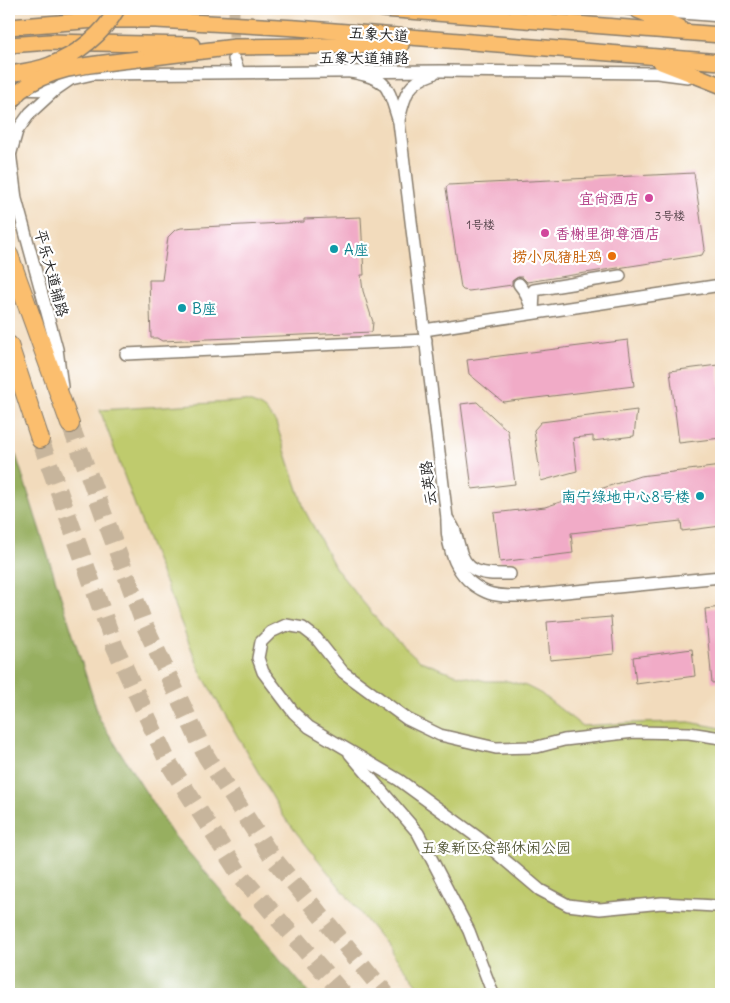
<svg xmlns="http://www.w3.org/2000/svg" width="730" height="1003" font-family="Delius,'LXGW WenKai TC',sans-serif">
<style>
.green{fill:#bfcb6d;stroke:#6e7444}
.forest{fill:#97af60;stroke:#5a663e}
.building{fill:#f1abc7}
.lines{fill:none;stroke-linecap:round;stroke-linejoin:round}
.minor-tunnel{stroke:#c7b59c;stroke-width:11;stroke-dasharray:11 5.5;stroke-linecap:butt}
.highway-tunnel{stroke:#c7b59c;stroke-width:18;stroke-dasharray:18 9;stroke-linecap:butt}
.minor-casing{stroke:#877c6c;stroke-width:14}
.major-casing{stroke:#877c6c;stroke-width:18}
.highway-casing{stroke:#877c6c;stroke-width:20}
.minor{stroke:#fff;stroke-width:11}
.major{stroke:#fbbe6e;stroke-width:15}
.highway{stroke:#fbbe6e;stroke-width:18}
.major-bridge-casing{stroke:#877c6c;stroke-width:18;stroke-linecap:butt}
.major-bridge{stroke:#fbbe6e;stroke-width:15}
.hotel-dot{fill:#d1479c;stroke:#fff;stroke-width:2}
.culture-dot{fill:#0f9aa8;stroke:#fff;stroke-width:2}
.food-dot{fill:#e8710a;stroke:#fff;stroke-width:2}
.labels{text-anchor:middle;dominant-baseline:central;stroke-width:4.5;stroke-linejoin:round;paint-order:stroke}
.number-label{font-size:12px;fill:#514047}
.street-label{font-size:15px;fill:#1c1c1c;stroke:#fff}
.hotel-label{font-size:15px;fill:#b23c85;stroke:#fff;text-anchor:end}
.culture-label{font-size:15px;fill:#0d838f;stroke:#fff;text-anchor:start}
.food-label{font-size:15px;fill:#c56008;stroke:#fff;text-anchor:end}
.park-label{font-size:15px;fill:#555938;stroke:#fff}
</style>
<rect width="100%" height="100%" fill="#fff"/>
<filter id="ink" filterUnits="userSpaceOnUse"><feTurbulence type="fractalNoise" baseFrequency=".02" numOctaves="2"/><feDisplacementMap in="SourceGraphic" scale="10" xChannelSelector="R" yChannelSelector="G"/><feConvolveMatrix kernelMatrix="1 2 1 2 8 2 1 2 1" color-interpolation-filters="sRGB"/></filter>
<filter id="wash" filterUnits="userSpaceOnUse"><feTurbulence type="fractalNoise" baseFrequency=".0096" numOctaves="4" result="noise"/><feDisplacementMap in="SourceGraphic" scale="20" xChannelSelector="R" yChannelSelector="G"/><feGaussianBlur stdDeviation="1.12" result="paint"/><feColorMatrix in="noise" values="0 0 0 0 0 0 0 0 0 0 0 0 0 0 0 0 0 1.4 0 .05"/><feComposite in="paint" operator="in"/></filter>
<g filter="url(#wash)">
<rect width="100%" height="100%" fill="#f2dbbc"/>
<path class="green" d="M245,401C262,406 266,409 276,423L305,511L336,569L385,629L420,661L455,674L486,681H508L526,686L540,693L582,726L631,723L689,722L721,728V994H425L284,817L201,673L143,527L100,410Z"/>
<polygon class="forest" points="16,455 100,720 171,832 310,994 9,994 9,457"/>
<g id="blocks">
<g class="building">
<polygon points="694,173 705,249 702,255 527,282 522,277 518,277 512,281 512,285 469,291 463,290 461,288 446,188 448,185"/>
<polygon points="361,217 364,275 361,275 363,291 373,322 372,332 162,341 157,338 151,338 149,280 162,280 168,237 175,230 181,228 304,222 304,219"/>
<polygon points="628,340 634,386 503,402 469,374 467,360"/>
<polygon points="718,365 721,392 721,438 679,443 670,371"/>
<polygon points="477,402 508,431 515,484 472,489 461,404"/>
<polygon points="637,410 634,436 593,441 593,436 573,438 577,471 541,481 534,430 541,422"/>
<polygon points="721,466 721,526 682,531 681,521 571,533 573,553 500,562 494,513 545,507 640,476"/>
<polygon points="721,607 721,682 712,683 705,609"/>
<polygon points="611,617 614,654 550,660 547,622"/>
<polygon points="692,649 695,676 636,684 633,657"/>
</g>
</g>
</g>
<g filter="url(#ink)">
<use href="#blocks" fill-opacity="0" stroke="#877c6c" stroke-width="1"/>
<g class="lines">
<polyline class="minor-tunnel" points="234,54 234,9"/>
<g class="highway-tunnel">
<polyline points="70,424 145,626 206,756 272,857 386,994"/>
<polyline points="40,439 115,647 168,762 240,875 343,994"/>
</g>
<g class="minor-casing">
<g id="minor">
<polyline points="628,9 721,16"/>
<polyline points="234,59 239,72"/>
<path d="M351,72C390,79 387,86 399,122L447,518C446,548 456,579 486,592C497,597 512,596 524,596L721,577"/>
<polyline points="9,89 55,90 71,79 93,74 442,71 657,73 688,77"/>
<path d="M399,120C405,94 407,83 433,74"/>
<polyline points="9,144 16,199 57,349 62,387"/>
<polyline points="11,152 17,131 30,113 55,90"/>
<polyline points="519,284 525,292 531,307"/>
<polyline points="533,313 534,290 620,276"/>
<polyline points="424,330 721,285"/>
<polyline points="126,354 426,340"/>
<path d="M447,518C456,530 455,532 459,546C466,576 485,574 510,574"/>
<polyline points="721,738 689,733 634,732 564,740 537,747 496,748 440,735 407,719 343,672 316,638 303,628 286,625 271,632 261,642 258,658 263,672 294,713 309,727 399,780 480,839 540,890 568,905 600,909 662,903 715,906 721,907"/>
<polyline points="350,754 418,833 469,931 493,994"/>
</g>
</g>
<g class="major-casing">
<g id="major">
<polyline points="383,9 721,35"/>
<polyline points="637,10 679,27"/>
<polyline points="9,27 96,20 156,20 297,28 721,62"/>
<polyline points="9,45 50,42 192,45"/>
<polyline points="138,59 235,47 401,45"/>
<polyline points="661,62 720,85"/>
</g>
</g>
<g class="highway-casing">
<g id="highway">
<polyline points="9,255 70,424"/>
<polyline points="9,345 40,439"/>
</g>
</g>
<use href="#minor" class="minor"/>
<use href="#major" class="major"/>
<use href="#highway" class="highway"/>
<g class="major-bridge-casing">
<g id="major-bridge">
<path d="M9,74C22,72 38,70 50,65C78,54 103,34 117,9"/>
<path d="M9,106C12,101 16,95 20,91C52,65 100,64 138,59"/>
</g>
</g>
<use href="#major-bridge" class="major-bridge"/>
</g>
</g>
<g class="hotel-dot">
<circle cx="649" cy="198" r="5"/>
<circle cx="545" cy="233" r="5"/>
</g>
<g class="culture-dot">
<circle cx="334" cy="249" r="5"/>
<circle cx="182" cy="308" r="5"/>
<circle cx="700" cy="496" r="5"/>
</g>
<circle class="food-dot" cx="612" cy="256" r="5"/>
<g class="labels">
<g class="number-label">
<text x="670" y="215">3号楼</text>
<text x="481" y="224">1号楼</text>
</g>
<g class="street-label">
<text transform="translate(379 34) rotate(4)">五象大道</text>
<text x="364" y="57">五象大道辅路</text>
<text transform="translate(52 273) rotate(75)">平乐大道辅路</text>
<text transform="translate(428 483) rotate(-97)">云英路</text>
</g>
<g class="hotel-label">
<text x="639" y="198">宜尚酒店</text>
<text x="555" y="233" text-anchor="start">香榭里御尊酒店</text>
</g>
<g class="culture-label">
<text x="344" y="249">A座</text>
<text x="192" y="308">B座</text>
<text x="690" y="496" text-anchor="end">南宁绿地中心8号楼</text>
</g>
<g class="food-label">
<text x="602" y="256">捞小凤猪肚鸡</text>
</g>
<g class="park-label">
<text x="496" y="847">五象新区总部休闲公园</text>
</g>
</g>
<rect width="730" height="1003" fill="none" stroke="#fff" stroke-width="30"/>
</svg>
